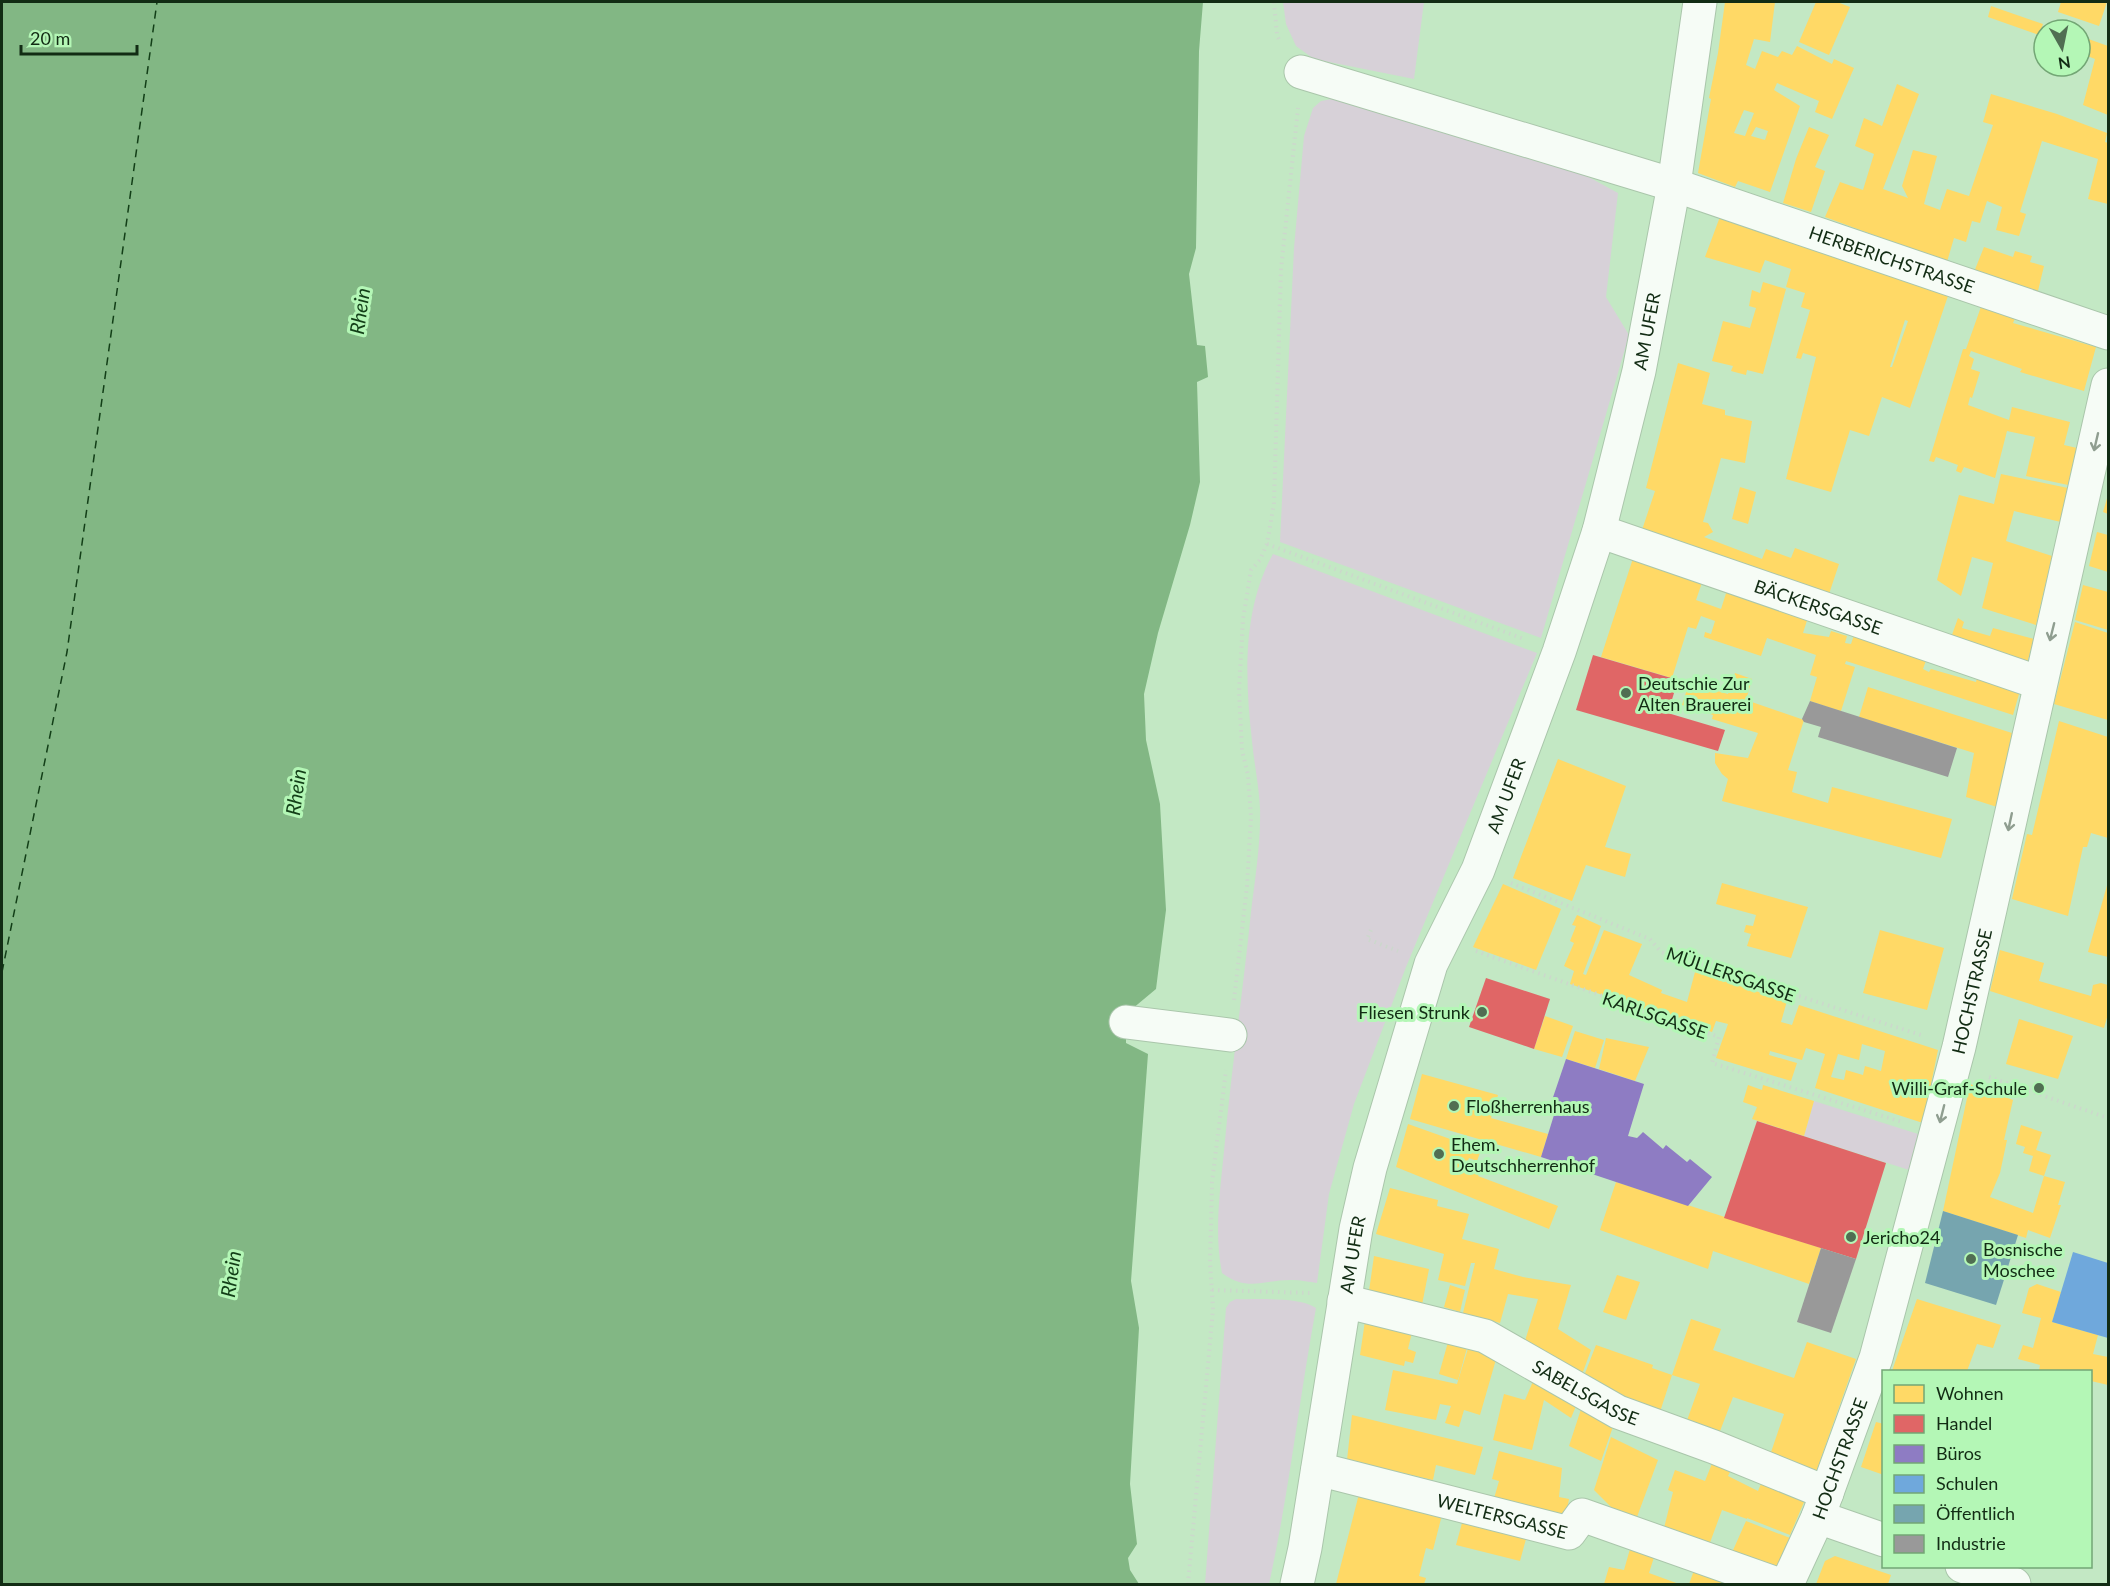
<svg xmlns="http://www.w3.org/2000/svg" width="2110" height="1586" font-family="Lato,sans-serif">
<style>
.green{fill:#d7d1d8}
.water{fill:#82b784}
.homes{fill:#ffd966;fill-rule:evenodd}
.shops{fill:#e06666}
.offices{fill:#8e7cc3}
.schools{fill:#6fa8dc}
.public{fill:#76a5af}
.industry{fill:#999}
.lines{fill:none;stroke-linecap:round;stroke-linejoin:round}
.ferry{stroke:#123e17;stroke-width:1.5;stroke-dasharray:8 6;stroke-linecap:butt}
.minor-casing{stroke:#aac6ab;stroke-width:35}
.path{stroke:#ccd8cc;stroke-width:4;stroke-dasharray:1.5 4.5;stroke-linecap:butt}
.minor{stroke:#f6fcf6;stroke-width:33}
.oneway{stroke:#8f9e90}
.poi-dot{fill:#506e52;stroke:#b4f7b6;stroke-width:2}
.labels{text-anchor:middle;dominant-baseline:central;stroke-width:6;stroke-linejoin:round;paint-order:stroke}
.street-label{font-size:18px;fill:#122c14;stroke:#b4f7b6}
.poi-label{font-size:18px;fill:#122c14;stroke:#b4f7b6;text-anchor:start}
.water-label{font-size:20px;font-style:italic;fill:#123e17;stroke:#b4f7b6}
</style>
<rect width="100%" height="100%" fill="#c3e8c4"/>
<g class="green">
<polygon points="1283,2 1424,2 1414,79 1314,59 1296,46 1286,24"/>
<polygon points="1332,99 1574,169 1618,193 1606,297 1629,335 1541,638 1280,542 1294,248 1304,136 1313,108 1321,101"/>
<path d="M1273,554L1537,653L1406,967L1354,1104L1329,1194L1317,1283C1309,1282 1301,1280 1293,1280C1264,1279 1249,1293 1222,1273C1214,1233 1220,1192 1224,1151C1231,1071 1243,992 1251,912C1255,878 1261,843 1260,808C1259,786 1254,763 1252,741C1245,679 1242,610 1273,554Z"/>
<polygon points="1814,1101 1918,1134 1909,1170 1804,1136"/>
<path d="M1236,1299C1257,1300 1299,1296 1316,1308C1299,1400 1289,1493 1269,1584H1205L1226,1308L1230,1302Z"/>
</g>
<polygon class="water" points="2,2 1203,2 1199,51 1196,248 1189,274 1197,345 1205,346 1208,377 1197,382 1200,482 1190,525 1158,633 1144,694 1146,740 1160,804 1166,910 1156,989 1126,1014 1126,1043 1148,1054 1131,1281 1139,1328 1130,1484 1137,1544 1128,1558 1130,1570 1139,1584 2,1584"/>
<g class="homes">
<path d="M1725,2H1775L1770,42L1754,39L1746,65L1755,69L1762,51L1778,57L1782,51L1792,55L1797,46L1832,64L1834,59L1854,68L1832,119L1815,112L1819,101L1777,83L1774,90L1800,106L1770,192L1738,181L1735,187L1698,173L1711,99L1709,98L1718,53ZM1744,110L1754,113L1745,136L1734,133ZM1756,127L1768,131L1765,140L1751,136Z"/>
<polygon points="1816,2 1837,2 1850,7 1829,55 1799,42"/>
<polygon points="2061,2 2107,2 2099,26 2058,12"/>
<polygon points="1991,6 2043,24 2039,35 1988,17"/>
<polygon points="2080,36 2108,46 2108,115 2083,105 2095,59 2080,53"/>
<polygon points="1897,84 1919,94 1883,189 1908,198 1902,186 1913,150 1937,156 1924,204 1940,210 1947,189 1969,196 1993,125 1983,122 1991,94 2057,114 2107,133 2105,142 2108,143 2108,204 2088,199 2098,159 2042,141 2020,212 2026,214 2019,236 1996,230 2002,207 1987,201 1980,223 1972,221 1966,242 1954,238 1947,262 1825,217 1840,182 1863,190 1874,154 1855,146 1864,118 1882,126"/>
<polygon points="1809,127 1829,135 1815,167 1825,171 1811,212 1783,203 1796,159"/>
<path d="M1721,214L1949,293L1910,408L1882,397L1869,436L1850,430L1831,492L1786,479L1816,357L1803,353L1801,359L1796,358L1810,310L1801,307L1805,293L1786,287L1791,269L1765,260L1760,273L1705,257ZM1905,320L1908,321L1892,367H1890Z"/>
<polygon points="1984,247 2013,257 2015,251 2032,256 2030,262 2044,266 2037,295 1974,272"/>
<polygon points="1763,282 1786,289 1763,374 1747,370 1746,375 1731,371 1733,366 1712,361 1723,321 1750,328 1756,308 1749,306 1752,290 1760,293"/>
<polygon points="1982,304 2016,316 2013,323 2096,347 2084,391 2020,372 2022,369 1971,351 1969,356 1974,359 1971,369 1980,372 1972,398 1970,397 1968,405 2009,420 2012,407 2070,422 2064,445 2077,448 2068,485 2026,476 2035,437 2007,431 1995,478 1964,467 1961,473 1956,471 1958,465 1936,457 1934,462 1929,461 1963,349 1966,349"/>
<polygon points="1678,363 1710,373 1702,404 1725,410 1725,415 1752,421 1745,463 1721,458 1703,522 1708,523 1713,532 1704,537 1762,559 1766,549 1791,558 1795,548 1839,564 1825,606 1639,539 1655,491 1646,488"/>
<polygon points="2001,474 2068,488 2061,522 2014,511 2006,541 2052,556 2036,625 1982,608 1993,563 1972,557 1961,596 1937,580 1959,495 1994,504"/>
<polygon points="1740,487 1756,492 1748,524 1732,519"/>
<polygon points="2108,495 2108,514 2103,512"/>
<polygon points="2097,532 2108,535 2108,572 2089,566"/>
<polygon points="1636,549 1705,574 1696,600 1721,609 1729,584 1810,611 1803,633 1829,637 1831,631 1847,636 1845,643 1851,644 1855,632 1928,655 1923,669 1929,672 1931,669 1976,682 1978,674 2021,687 2013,715 1846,661 1845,664 1855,667 1841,711 1828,707 1810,701 1817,677 1810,675 1816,655 1767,638 1761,656 1704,637 1705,632 1711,634 1715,621 1701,616 1696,629 1688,627 1672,678 1601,657"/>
<polygon points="2083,585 2108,592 2108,630 2075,620"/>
<polygon points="1958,618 1964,622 1962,628 1990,636 1993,628 2034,639 2025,670 1948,646"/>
<polygon points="2075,622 2108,633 2108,720 2054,704"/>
<polygon points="1735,673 1752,679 1746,700 1804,720 1788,770 1797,772 1792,792 1828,803 1832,787 1952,819 1941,858 1722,801 1728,779 1722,774 1715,763 1715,753 1748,758 1758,733 1712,719 1713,715 1682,705 1689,683 1728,694"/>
<polygon points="1868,687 2012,733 1997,807 1966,797 1974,753 1859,717"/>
<polygon points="2059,721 2108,737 2108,838 2091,833 2087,847 2083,847 2068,916 2012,899 2027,834 2032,835"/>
<polygon points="1558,759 1626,786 1605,847 1631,854 1625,877 1586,865 1572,901 1513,878"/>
<polygon points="2108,882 2108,957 2088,952"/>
<polygon points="1722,883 1808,907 1791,958 1747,946 1751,934 1744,932 1746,925 1753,926 1756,915 1716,904"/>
<polygon points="1503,884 1561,909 1536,970 1473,947"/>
<path d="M1577,915L1601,926L1583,974L1586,975L1604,930L1642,944L1629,975L1662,990L1661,993L1687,1002L1695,972L1787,1001L1781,1022L1792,1025L1799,1005L1938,1050L1923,1123L1815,1088L1825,1054L1806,1048L1802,1060L1770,1051L1769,1055L1797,1063L1791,1081L1716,1058L1728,1024L1716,1021L1712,1032L1570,984L1574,971L1564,966L1574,943L1570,941L1576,926L1572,925ZM1862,1044L1885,1051L1881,1071L1865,1066L1863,1075L1846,1070L1844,1080L1831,1077L1838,1054L1859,1060Z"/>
<polygon points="1880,930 1944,948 1927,1010 1863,993"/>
<polygon points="2000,950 2044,963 2039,981 2091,996 2093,985 2101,983 2108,985 2108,1014 2104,1028 1990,991"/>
<polygon points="1545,1016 1573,1026 1562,1057 1534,1049"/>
<polygon points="2019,1019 2073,1036 2058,1079 2006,1064"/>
<polygon points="1575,1031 1604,1040 1595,1068 1566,1059"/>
<polygon points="1606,1038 1649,1047 1635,1081 1599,1069"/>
<polygon points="1422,1074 1498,1095 1491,1118 1548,1134 1541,1157 1410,1119"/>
<polygon points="1970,1084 2013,1100 2004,1140 2007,1140 2000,1173 1990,1197 2033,1213 2044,1176 2065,1182 2058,1205 2061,1205 2050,1238 2028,1230 2026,1238 1943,1211"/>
<polygon points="1748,1085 1762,1090 1763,1085 1814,1101 1804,1136 1752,1119 1757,1107 1743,1102"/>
<polygon points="1408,1124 1481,1150 1477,1161 1469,1158 1466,1165 1481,1171 1478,1176 1558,1206 1549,1229 1396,1167"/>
<polygon points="2021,1125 2042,1132 2036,1150 2051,1155 2044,1176 2029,1171 2033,1156 2023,1153 2025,1147 2016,1144"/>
<polygon points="1616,1182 1821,1248 1809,1284 1713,1251 1708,1269 1600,1230"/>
<polygon points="1390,1188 1438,1200 1437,1206 1469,1214 1462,1239 1499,1249 1494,1269 1523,1277 1571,1285 1558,1329 1591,1350 1580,1380 1524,1344 1538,1299 1508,1294 1500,1323 1463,1313 1475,1263 1471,1263 1465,1286 1438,1280 1444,1254 1376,1234"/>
<polygon points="1374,1256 1429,1269 1421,1310 1368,1298"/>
<polygon points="1617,1275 1640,1282 1626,1320 1603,1312"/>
<polygon points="2037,1284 2061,1292 2052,1322 2098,1335 2093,1354 2108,1357 2108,1385 2091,1381 2091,1371 2039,1371 2040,1365 2018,1359 2023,1345 2033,1348 2041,1318 2022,1313 2029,1288"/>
<polygon points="1450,1285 1465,1290 1460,1312 1444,1307"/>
<polygon points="1917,1299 2001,1325 1993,1348 1977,1344 1967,1371 1892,1371"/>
<polygon points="1366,1314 1414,1324 1408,1349 1416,1352 1413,1363 1405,1361 1404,1366 1360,1355"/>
<polygon points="1691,1319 1721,1329 1713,1350 1794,1378 1807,1342 1856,1359 1814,1478 1768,1461 1784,1414 1733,1397 1717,1439 1685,1426 1700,1384 1672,1375"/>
<polygon points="1471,1339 1499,1349 1480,1415 1464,1410 1459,1427 1445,1423 1451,1406 1440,1404 1436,1420 1385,1410 1393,1370 1457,1384"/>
<polygon points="1448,1342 1467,1348 1458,1380 1439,1374"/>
<polygon points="1596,1345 1653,1365 1652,1368 1672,1375 1658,1418 1582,1381"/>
<polygon points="1537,1372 1579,1399 1571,1418 1544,1400 1532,1450 1493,1440 1504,1394 1525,1400"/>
<polygon points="1583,1403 1616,1418 1601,1461 1569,1446"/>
<polygon points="1352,1415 1483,1447 1475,1475 1436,1465 1433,1480 1347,1460"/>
<polygon points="1876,1422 1884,1424 1884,1475 1861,1467"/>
<polygon points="1611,1437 1658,1460 1637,1517 1613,1509 1594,1490"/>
<polygon points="1499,1451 1562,1468 1559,1497 1569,1499 1565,1520 1493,1502 1499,1481 1492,1479"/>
<polygon points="1715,1456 1734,1464 1728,1476 1758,1491 1764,1477 1807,1495 1790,1535 1747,1518 1747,1519 1722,1510 1708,1548 1663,1532 1673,1492 1668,1490 1675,1470 1705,1481"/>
<polygon points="1361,1486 1444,1507 1433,1550 1426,1548 1419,1576 1426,1578 1424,1584 1336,1584"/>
<polygon points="1465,1512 1529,1528 1520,1561 1456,1545"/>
<polygon points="1746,1521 1790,1538 1775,1572 1730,1557"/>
<polygon points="1632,1542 1656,1551 1649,1573 1679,1584 1604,1584 1609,1567 1624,1570"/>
<polygon points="1835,1556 1891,1575 1888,1584 1816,1584 1825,1561"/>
<polygon points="1696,1565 1750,1584 1689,1584"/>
</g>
<g class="shops">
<polygon points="1593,655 1678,680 1670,706 1662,704 1661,711 1725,730 1718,751 1576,710"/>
<polygon points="1486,978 1550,999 1534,1049 1469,1027"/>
<polygon points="1757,1121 1886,1163 1856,1259 1724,1218"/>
</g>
<polygon class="offices" points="1566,1059 1644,1084 1628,1136 1637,1138 1643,1132 1663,1149 1666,1145 1687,1162 1690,1159 1712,1177 1688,1206 1541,1157 1554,1115 1548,1112"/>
<polygon class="schools" points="2073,1252 2108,1263 2108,1338 2052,1322"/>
<polygon class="public" points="1943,1211 2018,1235 1996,1305 1925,1283"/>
<g class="industry">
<polygon points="1810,701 1957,748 1948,777 1818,737 1821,727 1804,722 1802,719"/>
<polygon points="1821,1248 1856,1259 1831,1333 1797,1322"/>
</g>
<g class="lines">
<polyline class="ferry" points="2,972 67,652 157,2"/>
<g class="minor-casing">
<g id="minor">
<path id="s1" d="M1301,72L1674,185L2108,333"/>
<path id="s2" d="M1599,531L2040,683"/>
<polyline points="1126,1022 1230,1035"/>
<path id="s3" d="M1344,1301L1485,1336L1618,1412L1714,1447L1827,1493"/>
<path id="s4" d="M1318,1469L1569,1533L1582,1515L1777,1584"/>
<polyline points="1818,1517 1884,1540"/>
<polyline points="1962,1566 2014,1584"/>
<path id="s5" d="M1297,1584L1305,1548L1356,1229L1370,1168L1431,964L1478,870L1559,652L1599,531L1639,371L1674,185L1700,2"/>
<path id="s6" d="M1787,1584L1818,1517L1876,1358L1959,1047L2108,385"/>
</g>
</g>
<g class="path">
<polyline points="1274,2 1277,35 1280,42"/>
<polyline points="1267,544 1524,639"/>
<polyline points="1511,883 1650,939 1661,952 1924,1036"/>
<polyline points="1371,930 1367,939 1398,951"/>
<polyline points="1476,951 1719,1037 1712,1063 1902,1122"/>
<polyline points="1234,1000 1247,886 1251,817 1248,775 1242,750 1239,691 1243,619 1251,570 1260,560 1267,544 1274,503 1281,269 1298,108"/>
<polyline points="1989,1077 2108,1118"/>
<polyline points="1212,1290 1310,1293"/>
<polyline points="1188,1584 1213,1309 1210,1262 1212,1182 1226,1070"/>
</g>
<use href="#minor" class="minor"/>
</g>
<defs><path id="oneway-shaft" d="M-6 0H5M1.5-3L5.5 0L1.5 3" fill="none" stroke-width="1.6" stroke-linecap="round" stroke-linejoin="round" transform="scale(1.5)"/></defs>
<g class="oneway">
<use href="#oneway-shaft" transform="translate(2096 442) rotate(103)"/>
<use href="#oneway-shaft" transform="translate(2052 632) rotate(104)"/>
<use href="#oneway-shaft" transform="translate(2010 822) rotate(102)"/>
<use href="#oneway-shaft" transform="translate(1942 1114) rotate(104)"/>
</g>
<g class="poi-dot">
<circle cx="1626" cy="693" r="6"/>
<circle cx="1482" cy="1012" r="6"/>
<circle cx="2039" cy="1088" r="6"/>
<circle cx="1454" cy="1106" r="6"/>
<circle cx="1439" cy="1154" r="6"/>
<circle cx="1851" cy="1237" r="6"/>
<circle cx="1971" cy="1259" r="6"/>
</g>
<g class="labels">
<g class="street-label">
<text stroke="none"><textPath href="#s1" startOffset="620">HERBERICHSTRASSE</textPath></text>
<text stroke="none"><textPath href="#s5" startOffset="1306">AM UFER</textPath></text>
<text stroke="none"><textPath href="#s2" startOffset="232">BÄCKERSGASSE</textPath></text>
<text stroke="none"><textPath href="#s5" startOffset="820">AM UFER</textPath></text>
<text transform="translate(1731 974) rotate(19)">MÜLLERSGASSE</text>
<text stroke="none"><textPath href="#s6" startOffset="622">HOCHSTRASSE</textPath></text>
<text transform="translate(1655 1015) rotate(19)">KARLSGASSE</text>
<text stroke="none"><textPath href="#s5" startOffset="334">AM UFER</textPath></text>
<text stroke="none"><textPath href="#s3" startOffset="261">SABELSGASSE</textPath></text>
<text stroke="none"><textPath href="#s6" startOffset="136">HOCHSTRASSE</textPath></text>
<text stroke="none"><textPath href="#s4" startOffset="190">WELTERSGASSE</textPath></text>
</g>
<g class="poi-label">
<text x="1638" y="683">Deutschie Zur<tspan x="1638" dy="21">Alten Brauerei</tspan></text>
<text x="1470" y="1012" text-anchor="end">Fliesen Strunk</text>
<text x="2027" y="1088" text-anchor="end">Willi-Graf-Schule</text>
<text x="1466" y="1106">Floßherrenhaus</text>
<text x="1451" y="1144">Ehem.<tspan x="1451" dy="21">Deutschherrenhof</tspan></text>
<text x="1863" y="1237">Jericho24</text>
<text x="1983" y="1249">Bosnische<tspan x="1983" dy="21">Moschee</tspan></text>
</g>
<g class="water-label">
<text transform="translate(359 311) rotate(-82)">Rhein</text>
<text transform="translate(295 792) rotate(-82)">Rhein</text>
<text transform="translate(230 1274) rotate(-82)">Rhein</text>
</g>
</g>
<rect width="2110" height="1586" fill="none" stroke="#122c14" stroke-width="6"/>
<rect x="1882" y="1370" width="210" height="198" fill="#b4f7b6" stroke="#73a675" stroke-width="1.5"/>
<rect x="1894" y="1385" width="30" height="18" fill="#ffd966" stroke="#73a675" stroke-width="1.5"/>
<text x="1936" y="1400" font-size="18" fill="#122c14">Wohnen</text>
<rect x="1894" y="1415" width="30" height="18" fill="#e06666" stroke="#73a675" stroke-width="1.5"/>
<text x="1936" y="1430" font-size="18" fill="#122c14">Handel</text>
<rect x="1894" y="1445" width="30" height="18" fill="#8e7cc3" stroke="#73a675" stroke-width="1.5"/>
<text x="1936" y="1460" font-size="18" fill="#122c14">Büros</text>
<rect x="1894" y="1475" width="30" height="18" fill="#6fa8dc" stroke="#73a675" stroke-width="1.5"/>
<text x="1936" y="1490" font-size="18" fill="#122c14">Schulen</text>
<rect x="1894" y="1505" width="30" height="18" fill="#76a5af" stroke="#73a675" stroke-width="1.5"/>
<text x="1936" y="1520" font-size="18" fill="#122c14">Öffentlich</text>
<rect x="1894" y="1535" width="30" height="18" fill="#999999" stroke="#73a675" stroke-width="1.5"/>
<text x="1936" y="1550" font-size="18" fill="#122c14">Industrie</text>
<g transform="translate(2062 48) rotate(171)"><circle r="28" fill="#b4f7b6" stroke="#73a675" stroke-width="1.5"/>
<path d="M0-4.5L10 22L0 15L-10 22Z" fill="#506e52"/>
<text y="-9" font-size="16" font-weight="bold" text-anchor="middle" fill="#122c14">N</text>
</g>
<path d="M21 45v9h116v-9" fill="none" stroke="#122c14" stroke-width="3"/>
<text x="30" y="45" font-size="18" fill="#122c14" stroke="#b4f7b6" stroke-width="4.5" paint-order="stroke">20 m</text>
</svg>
